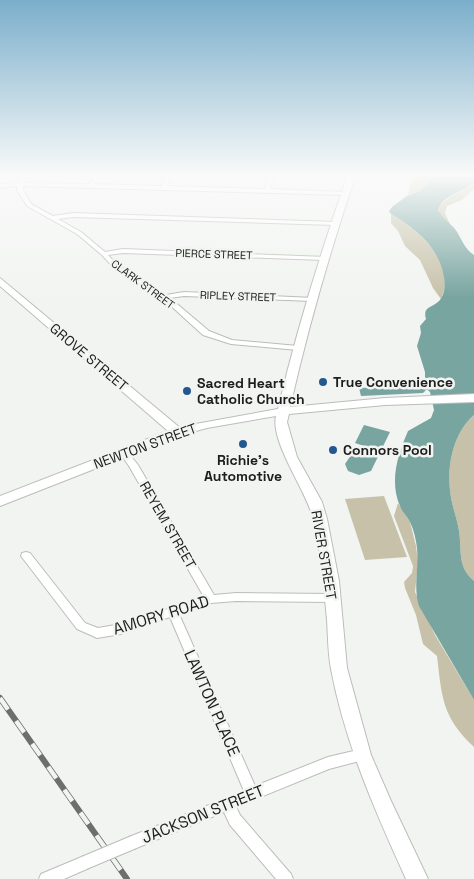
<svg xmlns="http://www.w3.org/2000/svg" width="474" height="879" font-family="'Space Grotesk',sans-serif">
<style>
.green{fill:#c6c1a8}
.water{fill:#79a5a0}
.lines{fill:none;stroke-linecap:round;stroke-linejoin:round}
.street-casing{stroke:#bbbdba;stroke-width:2}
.secondary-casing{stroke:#bbbdba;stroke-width:2}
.street{fill:#fff;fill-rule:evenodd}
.secondary{fill:#fff;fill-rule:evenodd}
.rail-casing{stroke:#6d6f6d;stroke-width:6}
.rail{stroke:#f2f4f2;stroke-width:4.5;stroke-dasharray:14;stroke-linecap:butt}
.street-bridge-casing{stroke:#bbbdba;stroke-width:15;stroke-linecap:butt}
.street-bridge{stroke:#fff;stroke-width:13}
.poi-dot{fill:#245790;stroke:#f2f4f2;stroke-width:2}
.labels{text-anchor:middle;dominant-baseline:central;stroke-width:5;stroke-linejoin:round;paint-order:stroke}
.far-street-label{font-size:11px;fill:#1c1d1c;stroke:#f2f4f2}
.street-label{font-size:14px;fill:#1c1d1c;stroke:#f2f4f2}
.poi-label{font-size:14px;font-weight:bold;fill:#1c1d1c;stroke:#f2f4f2;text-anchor:start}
.near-street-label{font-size:16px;fill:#1c1d1c;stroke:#f2f4f2}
</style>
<rect width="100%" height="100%" fill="#f2f4f2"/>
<g class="green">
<polygon points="421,174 437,174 420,191 408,195 411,182"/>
<path d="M474,182V189L462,200L447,206L445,213L450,224L441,217L438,208C447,195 463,193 474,182Z"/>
<path d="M391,214C419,231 457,262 441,299L433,288L420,260L405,246L398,231L391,223Z"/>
<path d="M474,415V581C457,567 462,550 459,531C457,517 451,504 450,490C447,464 454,432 474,415Z"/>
<polygon points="384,496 407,557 365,560 345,499"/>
<path d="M398,503L410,522L416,546L418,562L415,592L435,635L474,700V747C442,717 442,698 437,656L423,644L416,615L405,588L404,582L412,573L413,566L394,516Z"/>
</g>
<g class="water">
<path d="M437,174H474V182C463,193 442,195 438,210C442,218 449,222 455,229C462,238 463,248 474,255V415C454,432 447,464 450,490C451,504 457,517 459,531C462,550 457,567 474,581V700L419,606C413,587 419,568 417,548C416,540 414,530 410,522C407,516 402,512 400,506C389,481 398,454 408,431L431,418L434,410L430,392L427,389L423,393L361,396L359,388C376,387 413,389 425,378V372L417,346L421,333L420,326L426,319C422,306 433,308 440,300C445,294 445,285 444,277C439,247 416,229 391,214L389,211L393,206L407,196L420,191Z"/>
<polygon points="364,425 390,432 371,471 359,475 348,471 345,464 357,446 367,448 367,447 355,443"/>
</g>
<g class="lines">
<g class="street-casing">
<g id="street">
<polygon points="24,174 30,174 23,183 90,184 95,174 101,174 95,184 162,186 166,174 172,174 167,186 265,189 268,174 274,174 270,189 347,192 347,194 345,195 23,186 23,190 31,204 53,216 73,213 336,222 337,223 334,225 73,217 58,219 81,232 105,252 123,249 326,257 327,258 324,260 123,253 108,255 116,264 166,295 184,292 314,298 315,299 312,301 184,296 170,298 209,331 232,340 298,346 302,348 298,350 231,344 203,335 160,296 112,266 102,255 77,234 27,206 17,190 18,186 0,188 0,184 18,183"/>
<polygon points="124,450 127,451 138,465 214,595 236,593 333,594 337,595 338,598 337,601 333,602 236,601 211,603 179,614 255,786 328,757 362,749 367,751 369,755 367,759 329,769 236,807 240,815 291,874 293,879 276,879 230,825 224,812 134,849 129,847 127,842 129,837 244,791 170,617 121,634 97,638 93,636 77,629 21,556 22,553 26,552 30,553 85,623 98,628 121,624 204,597 129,466 120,453"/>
<polygon points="84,856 89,858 91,863 89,868 64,879 39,879 41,874"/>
</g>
</g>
<g class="secondary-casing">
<path id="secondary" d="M348,174H356C330,251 308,328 290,407L385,398L474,394V402L385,405L289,414L287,422L297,457L322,502L327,519L339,581L347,668L371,755L391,801L428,879H406C375,811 345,743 331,669C328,653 328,636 327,620C324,586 321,551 313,518C306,490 270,442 276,416L207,428L181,435L0,506V496L168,431L0,286V278L179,427L278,409C297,329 321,251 348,174Z"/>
</g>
<use href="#street" class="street"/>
<use href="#secondary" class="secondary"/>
<g class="rail-casing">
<polyline id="rail" points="0,698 127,879"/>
</g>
<use href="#rail" class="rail"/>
<g class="street-bridge-casing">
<polyline id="street-bridge" points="84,863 134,842"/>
</g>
<use href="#street-bridge" class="street-bridge"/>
</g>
<linearGradient id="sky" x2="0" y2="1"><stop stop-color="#7baecb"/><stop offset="0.59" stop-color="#f9faf9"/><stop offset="1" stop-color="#f9faf9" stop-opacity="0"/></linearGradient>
<rect width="474" height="297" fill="url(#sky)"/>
<g class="poi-dot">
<circle cx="323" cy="382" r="5"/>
<circle cx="187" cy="391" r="5"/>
<circle cx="243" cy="444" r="5"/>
<circle cx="333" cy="450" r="5"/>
</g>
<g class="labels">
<g class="far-street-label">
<text transform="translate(214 254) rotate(2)">PIERCE STREET</text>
<text transform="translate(143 284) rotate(36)">CLARK STREET</text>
<text transform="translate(238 296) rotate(2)">RIPLEY STREET</text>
</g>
<g class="street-label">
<text transform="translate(89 357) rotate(40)">GROVE STREET</text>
<text transform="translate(145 446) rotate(-20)">NEWTON STREET</text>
<text transform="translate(168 525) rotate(60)">REYEM STREET</text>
<text transform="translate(324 555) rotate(80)">RIVER STREET</text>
</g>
<g class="poi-label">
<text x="333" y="382">True Convenience</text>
<text x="197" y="383">Sacred Heart<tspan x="197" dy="16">Catholic Church</tspan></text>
<text x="343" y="450">Connors Pool</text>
<text x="243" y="460" text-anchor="middle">Richie's<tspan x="243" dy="16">Automotive</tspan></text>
</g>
<g class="near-street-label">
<text transform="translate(161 615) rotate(-17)">AMORY ROAD</text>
<text transform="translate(212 703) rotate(66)">LAWTON PLACE</text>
<text transform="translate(203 814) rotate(-22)">JACKSON STREET</text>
</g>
</g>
</svg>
